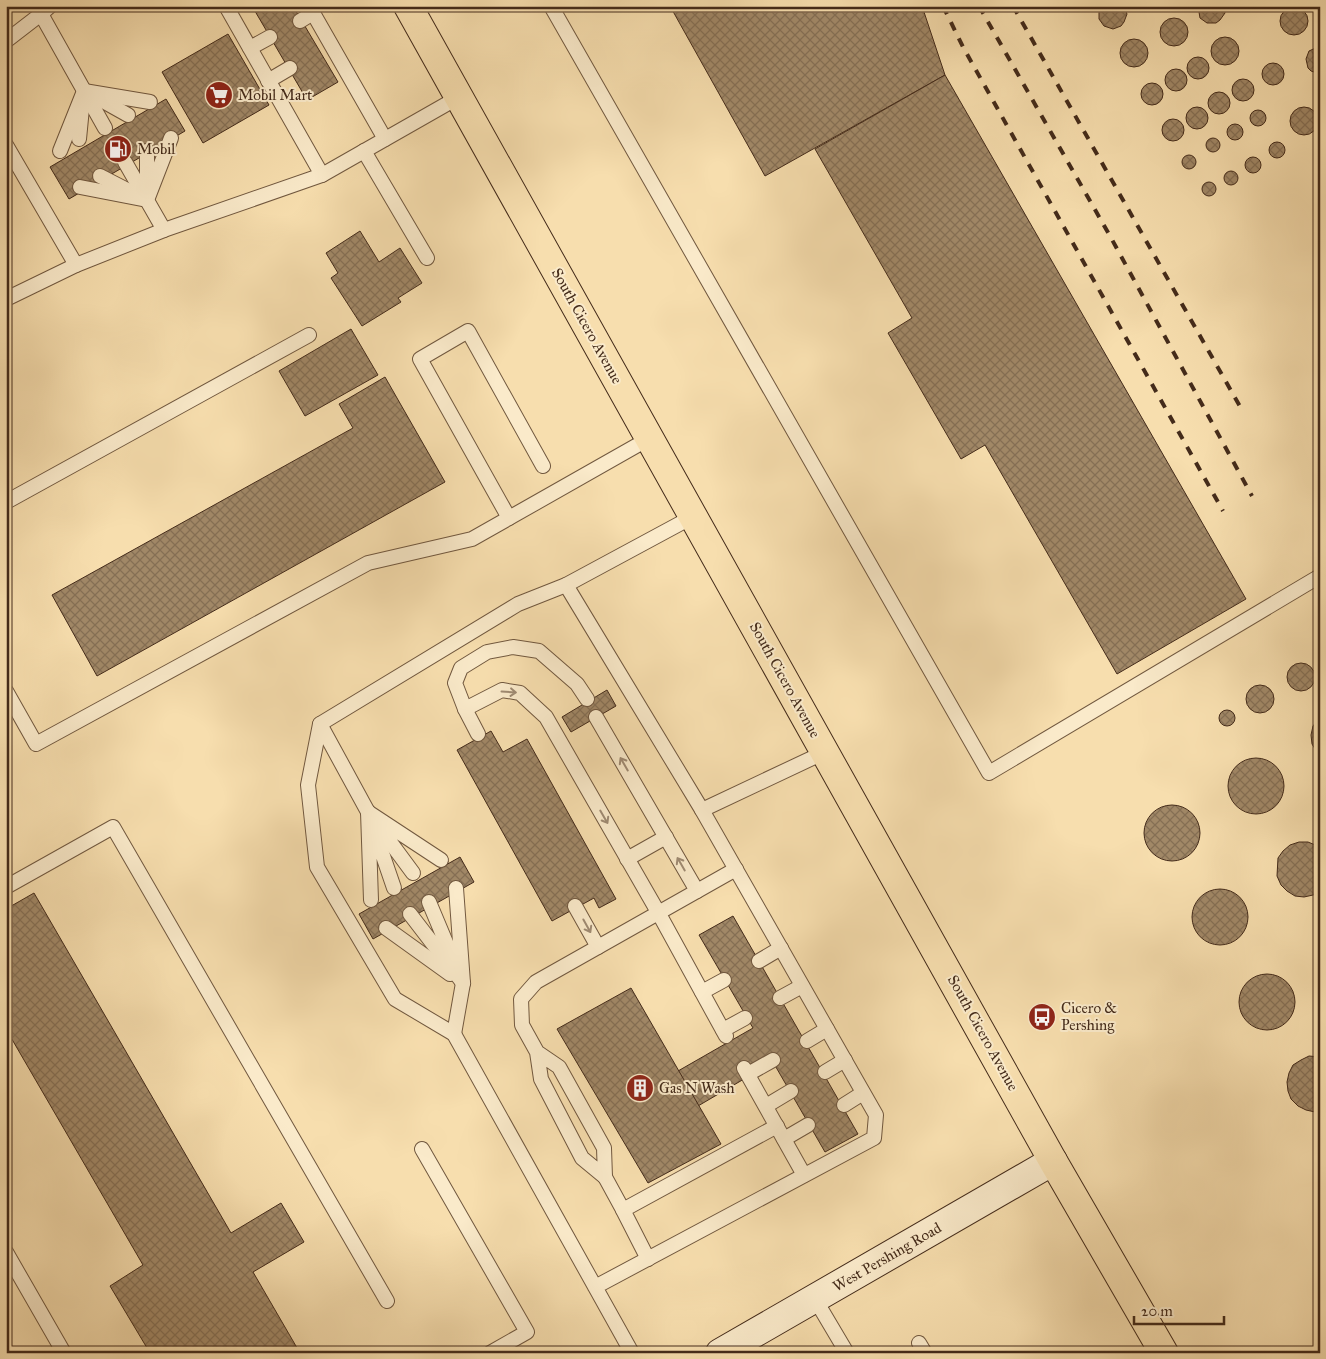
<svg xmlns="http://www.w3.org/2000/svg" width="1326" height="1359" font-family="'IM FELL Great Primer',serif">
<style>
.building{fill:url(#building-cross-hatch);stroke:#442b1a}
.lines{fill:none;stroke-linecap:round;stroke-linejoin:round}
.service-casing{stroke:#71583f;stroke-width:16}
.secondary-casing{stroke:#442b1a;stroke-width:30}
.primary-casing{stroke:#442b1a;stroke-width:30}
.service{stroke:#faeaca;stroke-width:14}
.secondary{stroke:#faeaca;stroke-width:28}
.primary{stroke:#f7deae;stroke-width:28}
.rail{stroke:#442b1a;stroke-width:4;stroke-dasharray:9 9;stroke-linecap:butt}
.oneway{stroke:#9f8a72}
.labels{text-anchor:middle;dominant-baseline:central;stroke-width:4;stroke-linejoin:round;paint-order:stroke}
.poi-label{font-size:15px;fill:#442b1a;stroke:#faeaca;text-anchor:start}
.street-label{font-size:15px;fill:#442b1a;stroke:#faeaca}
</style>
<defs>
<pattern id="building-cross-hatch" width="8" height="8" patternUnits="userSpaceOnUse" patternTransform="scale(1.25)"><rect width="8" height="8" fill="#a18867"/><path d="M0 0l8 8M0 8l8-8" fill="none" stroke="#856f54"/></pattern>
</defs>
<rect width="100%" height="100%" fill="#f7deae"/>
<filter id="stains"><feTurbulence type="fractalNoise" baseFrequency=".004" numOctaves="4"/><feColorMatrix values="0 0 0 0 .2 0 0 0 0 .09 0 0 0 0 .02 0 0 0 .5 -.17"/></filter>
<radialGradient id="worn" r=".72"><stop offset=".6" stop-color="#630" stop-opacity="0"/><stop offset="1" stop-color="#630" stop-opacity=".3"/></radialGradient>
<g class="building">
<polygon points="252,6 293,6 338,82 307,100"/>
<polygon points="670,6 922,6 945,75 765,176"/>
<polygon points="1102,6 1124,6 1127,14 1124,22 1121,26 1113,29 1104,26 1099,19 1099,9"/>
<polygon points="1198,6 1225,6 1225,13 1220,20 1216,23 1207,23 1200,18"/>
<circle cx="1294" cy="21" r="14"/>
<circle cx="1174" cy="32" r="14"/>
<polygon points="228,34 269,105 203,143 162,72"/>
<circle cx="1225" cy="51" r="14"/>
<circle cx="1134" cy="53" r="14"/>
<polygon points="1320,46 1320,74 1311,71 1308,68 1306,59 1309,51"/>
<circle cx="1198" cy="68" r="11"/>
<circle cx="1273" cy="74" r="11"/>
<circle cx="1176" cy="80" r="11"/>
<polygon points="945,75 1246,599 1117,674 985,445 961,459 888,333 912,318 815,149"/>
<circle cx="1243" cy="90" r="11"/>
<circle cx="1152" cy="94" r="11"/>
<circle cx="1219" cy="103" r="11"/>
<polygon points="166,99 185,131 69,199 50,167"/>
<circle cx="1304" cy="121" r="14"/>
<circle cx="1197" cy="118" r="11"/>
<circle cx="1258" cy="118" r="8"/>
<circle cx="1173" cy="130" r="11"/>
<circle cx="1235" cy="132" r="8"/>
<circle cx="1213" cy="145" r="7"/>
<circle cx="1277" cy="150" r="8"/>
<circle cx="1189" cy="162" r="7"/>
<circle cx="1253" cy="165" r="8"/>
<circle cx="1231" cy="178" r="7"/>
<circle cx="1209" cy="189" r="7"/>
<polygon points="360,231 379,262 400,248 422,283 398,298 401,302 362,326 331,278 338,273 326,253"/>
<polygon points="351,329 378,375 305,416 279,371"/>
<polygon points="385,377 445,482 97,676 52,595 353,428 339,404"/>
<circle cx="1301" cy="677" r="14"/>
<circle cx="1260" cy="699" r="14"/>
<polygon points="607,690 616,706 571,732 562,717"/>
<circle cx="1227" cy="718" r="8"/>
<polygon points="1320,717 1320,757 1312,744 1311,735 1313,726"/>
<polygon points="491,731 503,752 527,739 616,899 599,908 594,898 552,921 457,750"/>
<circle cx="1256" cy="786" r="28"/>
<circle cx="1172" cy="833" r="28"/>
<polygon points="1299,842 1308,842 1320,847 1320,892 1313,895 1304,897 1295,896 1287,891 1281,885 1277,876 1278,858 1283,851 1290,845"/>
<polygon points="460,857 474,882 373,939 359,914"/>
<circle cx="1220" cy="917" r="28"/>
<polygon points="34,893 231,1233 281,1203 304,1242 253,1272 300,1353 150,1353 110,1286 143,1265 6,1029 6,909"/>
<polygon points="733,916 858,1134 825,1152 773,1062 698,1106 678,1071 753,1028 699,935"/>
<circle cx="1267" cy="1002" r="28"/>
<polygon points="631,988 721,1144 648,1183 557,1029"/>
<polygon points="1309,1056 1320,1057 1320,1111 1315,1112 1306,1110 1298,1106 1291,1099 1288,1091 1287,1082 1289,1073 1293,1065 1301,1060"/>
</g>
<g class="lines">
<g class="service-casing">
<g id="service">
<polyline points="50,6 41,14 105,128"/>
<polyline points="309,6 385,139"/>
<polyline points="551,6 989,773 1320,576"/>
<polyline points="300,21 313,13"/>
<polyline points="6,41 41,14"/>
<polyline points="250,48 270,37"/>
<polyline points="268,81 290,68"/>
<polyline points="94,96 128,115"/>
<polyline points="79,139 82,108"/>
<polyline points="6,145 76,265"/>
<polyline points="60,151 84,91 150,102"/>
<polyline points="364,151 427,258"/>
<polyline points="125,162 164,230"/>
<polyline points="322,175 459,97"/>
<polyline points="100,176 133,193"/>
<polyline points="80,187 147,200 171,138"/>
<polyline points="147,190 147,151"/>
<polyline points="6,299 76,265 164,230 322,175 226,6"/>
<polyline points="6,502 309,335"/>
<polyline points="509,518 420,359 468,331 543,466"/>
<polyline points="566,585 694,516"/>
<polyline points="6,691 36,744 368,563 472,539 650,438"/>
<polyline points="465,709 502,690 520,693 546,717 658,912 726,1036"/>
<polyline points="596,717 697,891"/>
<polyline points="320,724 368,812"/>
<polyline points="478,734 465,709 455,683 461,668 487,652 513,647 539,651 577,684 587,699"/>
<polyline points="702,810 825,752"/>
<polyline points="627,859 666,837"/>
<polyline points="413,873 368,812 441,860"/>
<polyline points="6,887 113,827 387,1301"/>
<polyline points="371,900 368,812 394,888"/>
<polyline points="575,906 598,947"/>
<polyline points="410,914 463,983 429,902"/>
<polyline points="386,928 450,974"/>
<polyline points="759,961 781,948"/>
<polyline points="702,992 724,980"/>
<polyline points="780,998 802,986"/>
<polyline points="723,1030 745,1018"/>
<polyline points="454,1034 463,983 456,888"/>
<polyline points="807,1041 827,1029"/>
<polyline points="537,1052 559,1067 604,1148 605,1177 582,1158 541,1079 537,1052 522,1025 521,999 536,982 736,869"/>
<polyline points="744,1068 804,1175"/>
<polyline points="825,1072 845,1060"/>
<polyline points="748,1074 773,1060"/>
<polyline points="844,1105 863,1093"/>
<polyline points="766,1106 791,1091"/>
<polyline points="784,1139 808,1125"/>
<polyline points="422,1149 527,1332 490,1353"/>
<polyline points="605,1177 623,1210"/>
<polyline points="6,1252 64,1353"/>
<polyline points="648,1259 623,1210 777,1126"/>
<polyline points="595,1287 874,1138 876,1115 702,810 566,585 518,604 320,724 308,785 317,867 395,999 454,1034 632,1353"/>
<polyline points="815,1299 847,1353"/>
<polyline points="919,1343 925,1353"/>
</g>
</g>
<g class="secondary-casing">
<polyline id="secondary" points="720,1353 1053,1161"/>
</g>
<g class="primary-casing">
<polyline id="primary" points="408,6 1053,1161 1164,1353"/>
</g>
<use href="#service" class="service"/>
<use href="#secondary" class="secondary"/>
<use href="#primary" class="primary"/>
<g class="rail">
<polyline points="943,6 963,47 1223,511"/>
<polyline points="979,6 1110,236 1252,496"/>
<polyline points="1013,6 1242,410"/>
</g>
</g>
<defs><path id="oneway-shaft" d="M-6 0H5M1.5-3L5.5 0L1.5 3" fill="none" stroke-width="1.6" stroke-linecap="round" stroke-linejoin="round" transform="scale(1.25)"/></defs>
<g class="oneway">
<use href="#oneway-shaft" transform="translate(509 692) rotate(4)"/>
<use href="#oneway-shaft" transform="translate(624 764) rotate(-120)"/>
<use href="#oneway-shaft" transform="translate(604 817) rotate(60)"/>
<use href="#oneway-shaft" transform="translate(681 864) rotate(-120)"/>
<use href="#oneway-shaft" transform="translate(587 926) rotate(61)"/>
</g>
<defs>
<g id="supermarket-disc" transform="scale(1.4375)"><circle r="9.5" fill="#8f2418" stroke="#faeaca"/><path d="M-6-5.5h2.5l.6 2H6L4.5 2H-2.5L-4.4-4H-6ZM-1.5 3.2a1.3 1.3 0 1 0 .1 0ZM3 3.2a1.3 1.3 0 1 0 .1 0Z" fill="#fff"/></g>
<g id="fuel-disc" transform="scale(1.4375)"><circle r="9.5" fill="#8f2418" stroke="#faeaca"/><path d="M-5.5-6h7V0h2V4h1.3V-2.5L3-4.5l.8-.8L6-3V5H2.5V1h-1V6h-7ZM-4.2-4.7v3.2H.2V-4.7Z" fill="#fff"/></g>
<g id="bus-disc" transform="scale(1.4375)"><circle r="9.5" fill="#8f2418" stroke="#faeaca"/><path d="M-5-6H5V4H4V6H2V4H-2V6H-4V4H-5ZM-3.5-4V0h7V-4ZM-3.5 1.2v1.5H-2V1.2ZM2 1.2v1.5H3.5V1.2Z" fill="#fff"/></g>
<g id="building-disc" transform="scale(1.4375)"><circle r="9.5" fill="#8f2418" stroke="#faeaca"/><path d="M-4-6H4V6H1V3H-1V6H-4ZM-2.5-4.3h1.7v1.8h-1.7ZM.8-4.3h1.7v1.8H.8ZM-2.5-1h1.7V.8h-1.7ZM.8-1h1.7V.8H.8Z" fill="#fff"/></g>
</defs>
<g fill-rule="evenodd">
<use href="#supermarket-disc" x="219" y="95"/>
<use href="#fuel-disc" x="118" y="149"/>
<use href="#bus-disc" x="1042" y="1017"/>
<use href="#building-disc" x="640" y="1088"/>
</g>
<g class="labels">
<g class="poi-label">
<text x="238" y="95">Mobil Mart</text>
<text x="137" y="149">Mobil</text>
<text x="1061" y="1008">Cicero &amp;<tspan x="1061" dy="17">Pershing</tspan></text>
<text x="659" y="1088">Gas N Wash</text>
</g>
<g class="street-label">
<text transform="translate(587 326) rotate(61)">South Cicero Avenue</text>
<text transform="translate(785 680) rotate(61)">South Cicero Avenue</text>
<text transform="translate(983 1033) rotate(61)">South Cicero Avenue</text>
<text transform="translate(887 1257) rotate(-30)">West Pershing Road</text>
</g>
</g>
<rect width="1326" height="1359" fill="none" stroke="#f7deae" stroke-width="25"/>
<rect x="8" y="8" width="1311" height="1344" fill="none" stroke="#442b1a" stroke-width="2.5"/>
<rect x="12" y="12" width="1301" height="1334" fill="none" stroke="#442b1a"/>
<path d="M1134 1316v8h90v-8" fill="none" stroke="#442b1a" stroke-width="2.5"/>
<text x="1141" y="1316" font-size="15" fill="#442b1a" stroke="#faeaca" stroke-width="4" paint-order="stroke">20 m</text>
<rect width="100%" height="100%" filter="url(#stains)"/>
<rect width="100%" height="100%" fill="url(#worn)"/>
</svg>
